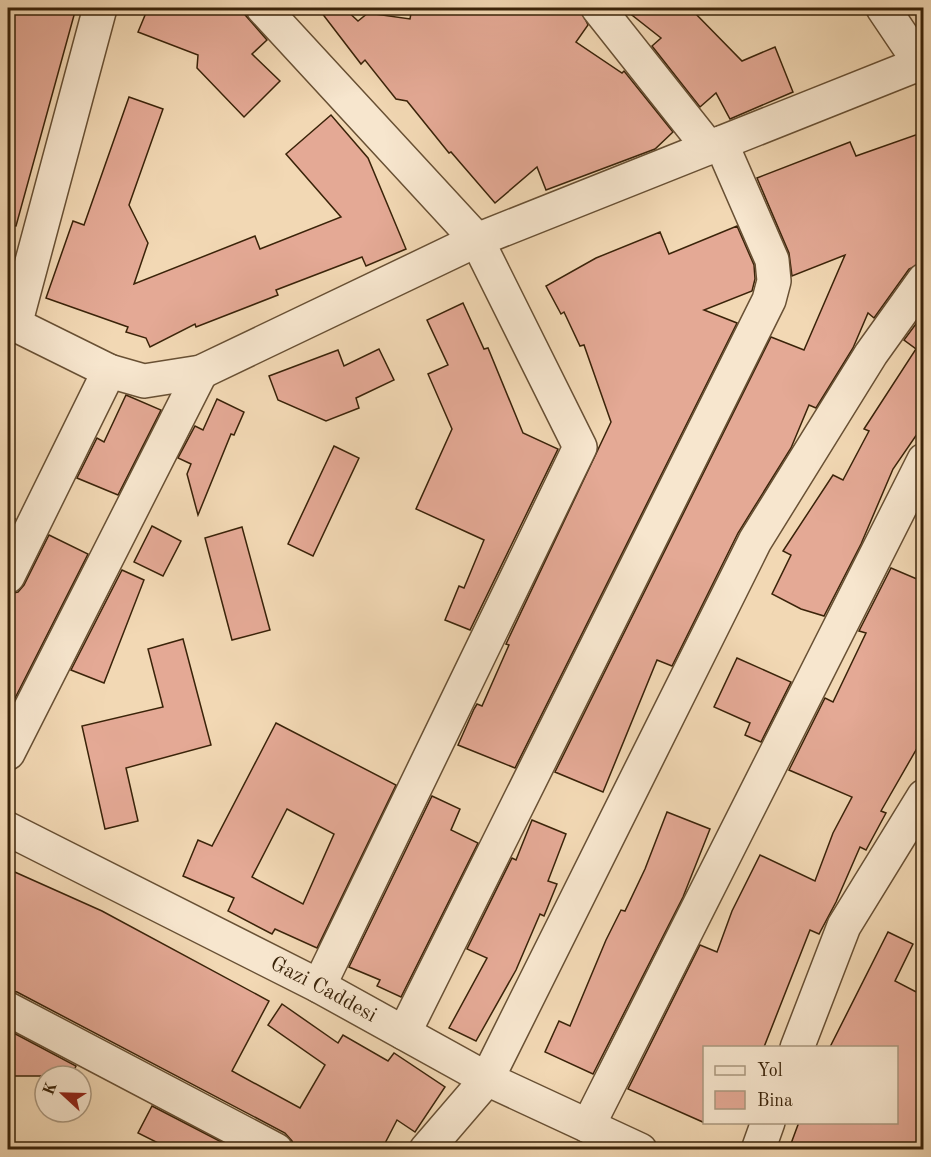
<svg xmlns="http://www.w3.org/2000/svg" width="931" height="1157" font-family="'Old Standard TT',serif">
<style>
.building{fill:#e4a995;stroke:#3a2309;stroke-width:1.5;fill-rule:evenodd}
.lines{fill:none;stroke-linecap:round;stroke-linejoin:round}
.minor-casing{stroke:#685034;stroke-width:36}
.minor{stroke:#f7e6ce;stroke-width:33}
.labels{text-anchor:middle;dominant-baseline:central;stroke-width:5;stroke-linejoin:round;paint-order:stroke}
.street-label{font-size:21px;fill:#3a2309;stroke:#f7e6ce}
</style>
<rect width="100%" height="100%" fill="#f2d8b4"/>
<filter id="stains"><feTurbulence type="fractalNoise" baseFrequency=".00333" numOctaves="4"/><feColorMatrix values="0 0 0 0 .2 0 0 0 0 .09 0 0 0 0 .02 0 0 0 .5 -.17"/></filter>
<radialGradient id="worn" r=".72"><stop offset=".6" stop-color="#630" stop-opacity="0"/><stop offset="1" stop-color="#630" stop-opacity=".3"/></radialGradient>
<g class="building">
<polygon points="8,8 76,8 16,226 8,225"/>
<polygon points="148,8 239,8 267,40 252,54 280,81 244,117 197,68 198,55 138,32"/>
<polygon points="318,8 344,8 358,21 368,13 410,19 412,8 580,8 588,25 576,42 622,73 624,71 673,132 655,149 546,190 537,167 495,203 451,152 449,153 407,101 396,99 365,60 361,64"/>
<polygon points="623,8 690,8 742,61 775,47 793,92 730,119 716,93 700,107 652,46 661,38"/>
<polygon points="129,97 163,109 129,205 148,243 134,284 255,236 260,249 341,217 286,154 331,115 368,158 406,249 366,266 362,257 276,290 278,295 196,327 195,324 150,347 146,338 126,332 128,327 46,298 73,221 84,225"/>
<polygon points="924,132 924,262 909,269 874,318 868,313 853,348 816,408 809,405 791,448 738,533 672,666 657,660 603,792 555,772 771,337 804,350 845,255 792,276 789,253 757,178 850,142 856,156"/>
<polygon points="737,226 754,265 755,279 752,291 704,310 737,323 515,768 458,745 474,709 477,704 482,706 509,645 506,644 611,422 584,345 580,346 564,312 561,314 546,286 596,258 660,232 669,254"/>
<polygon points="463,303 484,349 488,348 523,433 558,449 470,630 445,620 459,586 464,588 484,540 416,509 452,429 428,374 448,365 427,320"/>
<polygon points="924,313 924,424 893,469 861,544 824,616 801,609 772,594 791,555 783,551 833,475 843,480 869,431 864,429 916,349 904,340"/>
<polygon points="379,349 394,380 356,398 359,408 326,421 278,400 269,376 338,350 344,366"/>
<polygon points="126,395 161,410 118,495 77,478 97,438 104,442"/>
<polygon points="217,399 244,412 234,435 231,434 198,515 187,474 191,464 178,458 195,426 203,430"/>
<polygon points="334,446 359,458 313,556 288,544"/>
<polygon points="8,516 15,519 8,535"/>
<polygon points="152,526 181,541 163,576 134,562"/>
<polygon points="242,527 270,630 232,640 205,538"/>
<polygon points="49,535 88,554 8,712 8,594 18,592 24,585"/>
<polygon points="891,568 924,582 924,736 881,811 886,813 866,850 860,847 836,902 819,934 810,930 764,1047 705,1047 705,1123 628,1089 700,945 717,952 732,911 760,855 815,881 833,833 852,797 789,770 825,698 833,702 866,633 859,631"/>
<polygon points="122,570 144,580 104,683 71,670"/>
<polygon points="183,639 211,745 126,768 138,821 105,829 82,726 163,707 148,649"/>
<polygon points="737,658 791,682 761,742 745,735 750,723 714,707"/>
<path d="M276,723L396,785L317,948L275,929L272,934L228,911L234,898L183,876L198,840L212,846ZM287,809L334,834L303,904L252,877Z"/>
<polygon points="432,796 460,809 451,830 478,843 401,997 377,986 380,980 349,967"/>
<polygon points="667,812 710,829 683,897 593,1074 545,1052 559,1021 570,1026 606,940 621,910 625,911 645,869"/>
<polygon points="532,820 566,834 548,881 557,884 544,916 540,914 516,970 476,1041 449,1028 487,958 467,949 512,858 516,860"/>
<polygon points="8,869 102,911 269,1001 232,1071 300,1108 325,1065 268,1025 282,1004 338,1043 343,1035 388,1061 394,1053 445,1087 415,1132 397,1120 382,1149 295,1149 292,1141 285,1133 17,992 8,990"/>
<polygon points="888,932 913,944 895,981 924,996 924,1149 789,1149 799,1122 897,1122 897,1047 830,1047"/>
<polygon points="8,1030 76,1066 71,1076 8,1076"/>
<polygon points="152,1106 235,1149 170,1149 138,1133"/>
</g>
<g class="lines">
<g class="minor-casing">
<g id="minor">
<polyline points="263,8 477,240 580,447 319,986"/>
<polyline points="598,8 709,148"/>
<polyline points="883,8 924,69"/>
<polyline points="8,321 109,371 144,381 201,372 477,240 924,62"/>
<polyline points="15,325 100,8"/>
<polyline points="8,576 109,371"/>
<polyline points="8,753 201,372"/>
<path id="s1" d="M8,829L319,986L487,1079L640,1150"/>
<polyline points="8,1009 276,1150"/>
<polyline points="404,1033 769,300 774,281 772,260 721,143"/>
<polyline points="797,1048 844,926 924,796"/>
<polyline points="588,1126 924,460"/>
<polyline points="426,1150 487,1079 755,541 871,354 924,280"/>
<polyline points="758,1150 768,1122"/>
</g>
</g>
<use href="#minor" class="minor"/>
</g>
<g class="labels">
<g class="street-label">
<text stroke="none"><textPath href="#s1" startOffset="354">Gazi Caddesi</textPath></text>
</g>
</g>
<rect width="931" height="1157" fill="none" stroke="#f2d8b4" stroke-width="30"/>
<rect x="9" y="9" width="913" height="1139" fill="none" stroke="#3a2309" stroke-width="3"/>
<rect x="15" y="15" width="901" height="1127" fill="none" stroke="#3a2309" stroke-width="1.5"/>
<rect x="703" y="1046" width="195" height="78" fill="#f7e6ce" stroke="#ab987f" stroke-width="1.5"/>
<rect x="715" y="1066" width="30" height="9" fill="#f7e6ce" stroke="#ab987f" stroke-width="1.5"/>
<text x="757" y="1076" font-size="18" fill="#3a2309">Yol</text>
<rect x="715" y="1091" width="30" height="18" fill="#e4a995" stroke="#ab987f" stroke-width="1.5"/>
<text x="757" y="1106" font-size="18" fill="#3a2309">Bina</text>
<g transform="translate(63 1094) rotate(292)"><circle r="28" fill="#f7e6ce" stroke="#ab987f" stroke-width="1.5"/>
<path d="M0-4.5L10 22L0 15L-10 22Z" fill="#8f2418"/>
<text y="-9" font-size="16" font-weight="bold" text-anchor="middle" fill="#3a2309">K</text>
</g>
<rect width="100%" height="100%" filter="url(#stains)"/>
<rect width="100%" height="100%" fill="url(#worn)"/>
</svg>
